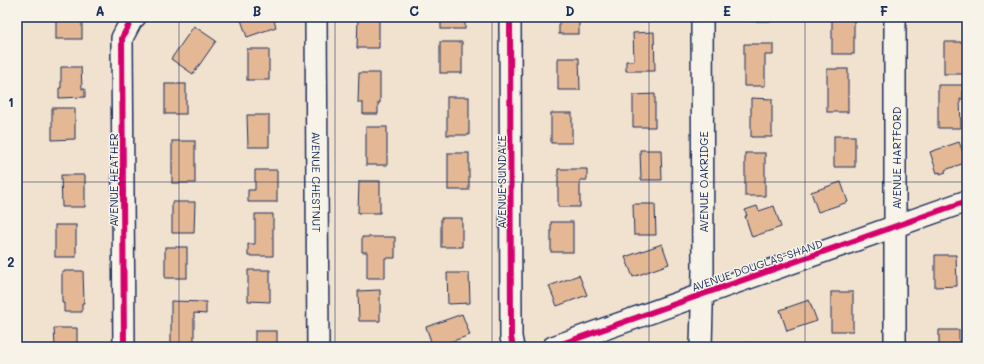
<svg xmlns="http://www.w3.org/2000/svg" width="984" height="364" font-family="Mali,sans-serif">
<style>
.building{fill:#e4b894;stroke:#1b2f5e}
.lines{fill:none;stroke-linecap:round;stroke-linejoin:round}
.minor-casing{stroke:#1b2f5e;stroke-width:24}
.minor{stroke:#f7f3e8;stroke-width:21}
.cycleway-casing{stroke:#f7f3e8;stroke-width:8}
.cycleway{stroke:#d6006c;stroke-width:6}
.grid{fill:none;stroke:#1b2f5e;stroke-width:1;stroke-opacity:0.55}
.labels{text-anchor:middle;dominant-baseline:central;stroke-width:3;stroke-linejoin:round;paint-order:stroke}
.street-label{font-size:11px;fill:#1b2f5e;stroke:#f7f3e8}
.neatline{fill:none;stroke:#1b2f5e;stroke-width:1.5}
.grid-label{font-size:13px;text-anchor:middle;font-weight:bold;fill:#1b2f5e}
</style>
<rect width="100%" height="100%" fill="#f1e1cf"/>
<filter id="ink" filterUnits="userSpaceOnUse"><feTurbulence type="fractalNoise" baseFrequency=".025" numOctaves="2"/><feDisplacementMap in="SourceGraphic" scale="8" xChannelSelector="R" yChannelSelector="G"/><feConvolveMatrix kernelMatrix="1 2 1 2 8 2 1 2 1" color-interpolation-filters="sRGB"/></filter>
<g filter="url(#ink)">
<g class="building">
<rect x="56" y="17" width="26" height="22"/>
<polygon points="240,17 273,17 276,27 247,37"/>
<rect x="441" y="17" width="24" height="12"/>
<rect x="559" y="17" width="20" height="17"/>
<rect x="751" y="17" width="22" height="4"/>
<rect x="832" y="17" width="22" height="37"/>
<rect x="937" y="17" width="21" height="2"/>
<polygon points="358,18 379,18 379,48 357,48"/>
<polygon points="194,26 216,41 193,74 171,59"/>
<polygon points="654,32 655,71 626,71 626,61 634,61 633,33"/>
<rect x="440" y="42" width="22" height="31"/>
<rect x="944" y="42" width="21" height="32"/>
<polygon points="744,44 773,44 773,55 765,55 765,86 744,86"/>
<rect x="247" y="49" width="22" height="31"/>
<polygon points="558,58 579,58 580,90 558,90"/>
<polygon points="61,67 81,67 82,89 85,89 85,97 59,98 59,88 61,88"/>
<rect x="827" y="69" width="21" height="43"/>
<polygon points="359,73 380,73 380,103 378,103 378,114 363,114 363,103 358,103"/>
<rect x="165" y="84" width="21" height="30"/>
<polygon points="938,85 963,85 963,99 960,99 961,128 938,128"/>
<polygon points="655,94 655,127 633,127 633,95"/>
<rect x="447" y="97" width="22" height="38"/>
<polygon points="751,98 772,99 772,137 751,137"/>
<polygon points="52,108 75,108 75,139 52,140"/>
<rect x="551" y="113" width="21" height="30"/>
<polygon points="247,115 269,115 269,147 248,147"/>
<rect x="366" y="127" width="21" height="38"/>
<rect x="834" y="136" width="21" height="31"/>
<rect x="172" y="141" width="23" height="42"/>
<polygon points="959,142 967,162 945,170 946,172 940,174 940,172 937,173 930,152"/>
<polygon points="640,150 661,150 662,180 641,180"/>
<rect x="448" y="153" width="21" height="37"/>
<rect x="745" y="153" width="20" height="43"/>
<polygon points="558,169 587,169 587,180 580,180 580,207 558,207"/>
<polygon points="255,170 277,170 277,202 248,202 248,190 255,190"/>
<polygon points="61,175 85,175 85,207 62,207"/>
<polygon points="359,181 380,181 380,213 358,213"/>
<polygon points="841,182 848,202 818,212 811,192"/>
<polygon points="172,202 195,202 194,233 172,233"/>
<polygon points="633,204 655,204 656,235 634,235"/>
<polygon points="757,206 759,211 774,206 781,227 752,237 745,216 747,216 745,210"/>
<polygon points="255,214 273,214 273,256 248,256 248,244 255,244"/>
<rect x="441" y="218" width="21" height="29"/>
<rect x="551" y="222" width="22" height="30"/>
<rect x="55" y="225" width="21" height="32"/>
<polygon points="362,237 395,237 395,258 385,258 385,278 367,278 367,252 362,252"/>
<polygon points="662,244 669,264 633,277 625,257"/>
<rect x="165" y="247" width="22" height="31"/>
<polygon points="935,255 956,255 957,286 935,287"/>
<polygon points="248,270 270,270 270,302 248,301"/>
<polygon points="62,271 83,271 84,303 82,303 82,312 64,312 64,303 62,303"/>
<polygon points="447,273 469,273 470,303 448,304"/>
<polygon points="579,275 587,295 557,306 549,286"/>
<polygon points="380,290 380,321 359,321 358,291"/>
<rect x="831" y="292" width="22" height="39"/>
<polygon points="809,300 817,321 787,331 780,310"/>
<polygon points="171,301 206,302 206,314 194,313 194,344 171,344"/>
<polygon points="462,314 470,335 436,347 433,347 426,327"/>
<polygon points="54,328 77,328 77,347 55,347"/>
<polygon points="939,330 959,330 959,342 967,342 967,347 939,347"/>
<rect x="255" y="331" width="22" height="16"/>
<rect x="741" y="343" width="22" height="4"/>
</g>
<g class="lines">
<g class="minor-casing">
<g id="minor">
<path id="s1" d="M316,17L318,347"/>
<polyline points="510,17 511,337 513,347"/>
<polyline points="895,17 895,347"/>
<polyline points="124,347 122,38 132,19 135,17"/>
<polyline points="553,347 967,201"/>
<polyline points="701,347 703,270 702,17"/>
</g>
</g>
<use href="#minor" class="minor"/>
<g class="cycleway-casing">
<g id="cycleway">
<polyline points="510,17 511,337 513,347"/>
<polyline points="124,347 122,38 132,19 135,17"/>
<polyline points="553,347 967,201"/>
</g>
</g>
<use href="#cycleway" class="cycleway"/>
</g>
</g>
<path class="grid" d="M179,17V347M335,17V347M492,17V347M649,17V347M805,17V347M17,182H967"/>
<g class="labels">
<g class="street-label">
<text transform="translate(896 158) rotate(-90)">AVENUE HARTFORD</text>
<text transform="translate(113 180) rotate(-90)">AVENUE HEATHER</text>
<text stroke="none"><textPath href="#s1" startOffset="165">AVENUE CHESTNUT</textPath></text>
<text transform="translate(501 182) rotate(-90)">AVENUE SUNDALE</text>
<text transform="translate(703 182) rotate(-90)">AVENUE OAKRIDGE</text>
<text transform="translate(757 265) rotate(-19)">AVENUE DOUGLAS-SHAND</text>
</g>
</g>
<rect width="984" height="364" fill="none" stroke="#f7f3e8" stroke-width="44"/>
<rect x="22" y="22" width="940" height="320" class="neatline"/>
<g class="grid-label">
<text x="100" y="16">A</text>
<text x="257" y="16">B</text>
<text x="414" y="16">C</text>
<text x="570" y="16">D</text>
<text x="727" y="16">E</text>
<text x="884" y="16">F</text>
<text x="11" y="107">1</text>
<text x="11" y="267">2</text>
</g>
</svg>
